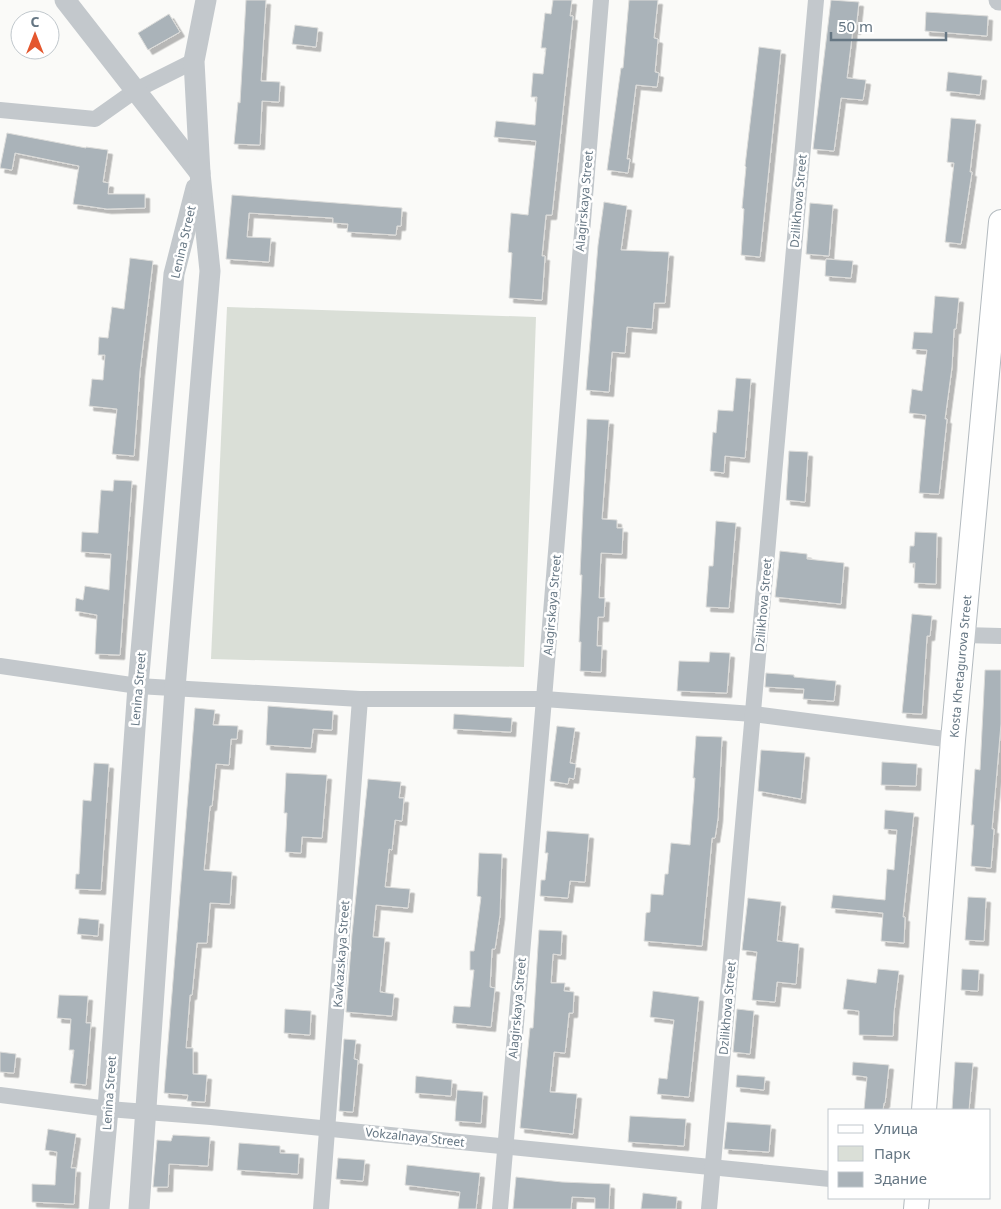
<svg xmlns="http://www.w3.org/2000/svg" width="1001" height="1209" font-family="'Noto Sans',sans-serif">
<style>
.green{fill:#dadfd7}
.building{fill:#aab3b9;stroke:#dcdcda;filter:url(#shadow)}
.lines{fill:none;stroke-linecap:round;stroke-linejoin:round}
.secondary-casing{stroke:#b3babf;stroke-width:26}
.minor{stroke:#c3c8cc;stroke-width:16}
.tertiary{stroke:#c3c8cc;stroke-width:21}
.secondary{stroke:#fff;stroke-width:24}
.labels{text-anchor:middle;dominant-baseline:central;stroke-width:5;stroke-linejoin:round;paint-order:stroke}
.street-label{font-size:12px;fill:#657683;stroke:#fff}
</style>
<defs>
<filter id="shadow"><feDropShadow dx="4.5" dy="4.5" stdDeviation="0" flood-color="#0004"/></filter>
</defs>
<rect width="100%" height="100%" fill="#fafaf8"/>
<polygon class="green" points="227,307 536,317 524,667 211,659"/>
<g class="building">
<polygon points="246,0 266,0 261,81 280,82 279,102 262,101 260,145 234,144 238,102 240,103"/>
<polygon points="553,0 572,0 570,16 573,16 552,215 546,215 542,256 545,256 542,300 509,298 512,253 508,252 511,213 528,215 536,141 494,137 496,121 535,125 537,97 531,97 533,73 543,74 546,48 541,48 545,13 551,14"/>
<polygon points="629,0 658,0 654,38 658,39 655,72 659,73 657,87 636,85 627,159 630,159 628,173 607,170 621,68 623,68"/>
<polygon points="831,0 859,2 856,30 853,29 847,78 866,80 863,100 841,98 834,151 813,149"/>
<polygon points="926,12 988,16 987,36 925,31"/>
<polygon points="169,14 180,32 148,50 138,33"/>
<polygon points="295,25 318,28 316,47 292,44"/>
<polygon points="759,47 781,50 760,257 741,255 744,209 742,208 746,167 745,166"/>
<polygon points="948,72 982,76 980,95 946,91"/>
<polygon points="951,118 976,120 970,172 972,172 961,244 945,242 954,163 947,162"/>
<polygon points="7,133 86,148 86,147 108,150 103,182 109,183 108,194 145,194 145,208 107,209 73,204 79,166 15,153 12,170 0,168"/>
<polygon points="232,195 402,208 401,226 397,226 396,235 347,232 348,224 333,223 333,218 249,213 247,237 271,238 269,262 226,259"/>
<polygon points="604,202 627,206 621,250 669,252 665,303 654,303 652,329 627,327 625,353 612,352 609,392 586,390 598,245"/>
<polygon points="810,203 833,205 829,256 806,254"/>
<polygon points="130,258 153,261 140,371 134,456 112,454 117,409 89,406 92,379 103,380 105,355 98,355 99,337 108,338 112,307 124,309"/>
<polygon points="826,259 853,261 851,278 825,276"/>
<polygon points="935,296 959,298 956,329 954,329 952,367 945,419 947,419 939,494 919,493 926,415 909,413 912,389 922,391 927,350 912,349 914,332 932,333"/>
<polygon points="736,378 751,379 745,458 725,456 724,473 710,471 713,432 716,433 718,410 733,411"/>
<polygon points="587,419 609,420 602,519 617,520 617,528 623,528 622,554 601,553 599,598 605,598 604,617 598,617 597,646 602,646 601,672 580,671 581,642 579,642 582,575 580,575"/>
<polygon points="789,451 808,452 805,502 786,500"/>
<polygon points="114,480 132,481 120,655 95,654 97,615 75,611 76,598 83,600 85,586 109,590 111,554 81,552 82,532 98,533 101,490 113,491"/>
<polygon points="716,521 736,523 729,608 706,607 709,566 713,566"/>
<polygon points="915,532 937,533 936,584 914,583 915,563 909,563 910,546 914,546"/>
<polygon points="780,551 807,554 807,559 844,563 841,604 775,597"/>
<polygon points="912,614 932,616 930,636 927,636 922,714 902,713"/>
<polygon points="710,652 730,653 727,693 677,691 679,661 709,662"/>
<polygon points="985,670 1001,670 1001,724 992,829 994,829 991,868 971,866 974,825 971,825 975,769 980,770"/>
<polygon points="766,673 794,675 794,677 836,681 834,701 803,699 804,689 765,687"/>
<polygon points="268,706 333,711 332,730 313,729 311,748 266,745"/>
<polygon points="195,708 215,710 213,725 238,726 237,739 231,739 229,765 216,764 212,806 210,806 204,870 232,872 230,904 210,903 207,943 197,943 192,995 190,995 186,1048 193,1048 193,1074 207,1075 205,1102 187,1101 188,1095 164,1093"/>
<polygon points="454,714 512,718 511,732 453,729"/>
<polygon points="557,726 575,728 570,763 576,764 574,779 569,778 568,784 550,781"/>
<polygon points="696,736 722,737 718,818 715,838 712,838 702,946 644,941 646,913 650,912 651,894 663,895 665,874 668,874 671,843 690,845 695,778 693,778"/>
<polygon points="761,750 805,753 801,799 758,791"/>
<polygon points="882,762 917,764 916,786 881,785"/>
<polygon points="94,763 109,764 101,890 75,889 76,874 79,874 83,800 91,801"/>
<polygon points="286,773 327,775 322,838 302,837 301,853 285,852 287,813 284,813"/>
<polygon points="368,779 401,782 399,798 404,798 402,821 395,820 392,850 389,849 385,887 410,889 408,908 376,905 373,937 385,938 380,992 394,994 392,1016 346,1012 352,934"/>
<polygon points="885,810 914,813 903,917 905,917 904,943 881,941 883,913 831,908 833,895 885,900 887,869 894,870 897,830 884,829"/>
<polygon points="547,831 589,834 585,882 570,881 568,898 540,896 541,880 545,880 548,853 545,853"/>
<polygon points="479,853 502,854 500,915 495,949 492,949 490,987 495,988 491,1027 452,1023 454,1006 470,1007 474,970 470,970 470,951 474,951 481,897 477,896"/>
<polygon points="968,897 986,898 984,941 965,940"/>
<polygon points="748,898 781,902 777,941 799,944 796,984 777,982 775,1002 752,1000 757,952 742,950"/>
<polygon points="79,918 99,920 98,936 77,934"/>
<polygon points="539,930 562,931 561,955 553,954 551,983 565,983 564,991 574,992 573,1013 569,1013 565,1053 554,1052 550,1092 577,1094 573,1134 520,1128 530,1028 533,1028"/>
<polygon points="878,969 899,971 894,1012 893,1036 859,1035 859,1011 843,1009 847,979 876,983"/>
<polygon points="962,969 979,970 978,991 961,990"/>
<polygon points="653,991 699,997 689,1097 657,1094 659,1078 667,1079 674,1020 650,1017"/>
<polygon points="59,995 88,996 86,1023 91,1023 86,1085 70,1083 74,1050 69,1050 71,1019 57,1018"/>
<polygon points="285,1009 311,1011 310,1035 284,1033"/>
<polygon points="737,1009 754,1011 750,1054 733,1052"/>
<polygon points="344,1039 356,1040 354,1059 358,1060 353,1112 339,1111"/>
<polygon points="0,1052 16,1054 14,1073 0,1072"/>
<polygon points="853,1062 889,1065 885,1103 884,1103 883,1110 864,1110 867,1077 852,1075"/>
<polygon points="955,1062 973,1063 969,1110 952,1110"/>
<polygon points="737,1075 765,1077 764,1090 736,1087"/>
<polygon points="416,1076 452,1080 451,1096 415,1093"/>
<polygon points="457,1090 483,1092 481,1123 455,1121"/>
<polygon points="630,1116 686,1119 684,1146 628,1142"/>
<polygon points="727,1122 771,1125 769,1152 724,1149"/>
<polygon points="48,1129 76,1134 71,1168 76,1168 74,1204 32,1202 32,1184 55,1185 57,1152 45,1150"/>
<polygon points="173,1135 210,1137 208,1166 169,1164 168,1187 153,1187 157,1140 171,1141"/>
<polygon points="239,1143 280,1146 280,1153 299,1154 298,1174 237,1170"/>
<polygon points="338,1158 365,1160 363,1181 336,1179"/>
<polygon points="407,1165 480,1173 476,1209 458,1209 460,1192 405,1185"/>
<polygon points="516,1177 562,1182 610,1184 609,1209 595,1209 595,1198 572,1197 571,1209 513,1209"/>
<polygon points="643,1193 677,1197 676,1209 641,1209"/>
</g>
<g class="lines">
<g class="secondary-casing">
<g id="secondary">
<path id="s1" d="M924,1110L953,740L1001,222"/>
<polyline points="916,1209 917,1198"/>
</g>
</g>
<g class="minor">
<polyline points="0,110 95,119 136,90 194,61"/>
<polyline points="963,635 1001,636"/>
<polyline points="0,666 138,686 360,699 544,699 753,714 953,740"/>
<polyline points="0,1095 108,1109 211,1117 830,1179"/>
<polyline points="321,1209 360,699"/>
<polyline points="500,1209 544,699 601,0"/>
<polyline points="709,1209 816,0"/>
</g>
<g class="tertiary">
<polyline points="65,0 200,173"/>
<polyline points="999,0 1001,0"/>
<polyline points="99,1209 108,1109 138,686 174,274 196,188"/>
<polyline points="139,1209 175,688 210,271 200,173 194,61 206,0"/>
</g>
<use href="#secondary" class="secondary"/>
</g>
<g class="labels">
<g class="street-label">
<text transform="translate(584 201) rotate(-85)">Alagirskaya Street</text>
<text transform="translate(798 201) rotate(-85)">Dzilikhova Street</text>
<text transform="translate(183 242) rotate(-77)">Lenina Street</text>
<text transform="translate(552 605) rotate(-85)">Alagirskaya Street</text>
<text transform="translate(763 605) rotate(-85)">Dzilikhova Street</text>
<text stroke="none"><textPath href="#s1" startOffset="445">Kosta Khetagurova Street</textPath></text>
<text transform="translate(138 689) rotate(-85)">Lenina Street</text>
<text transform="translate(341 954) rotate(-86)">Kavkazskaya Street</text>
<text transform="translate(517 1008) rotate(-85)">Alagirskaya Street</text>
<text transform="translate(727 1008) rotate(-85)">Dzilikhova Street</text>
<text transform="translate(109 1093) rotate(-86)">Lenina Street</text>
<text transform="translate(415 1137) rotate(6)">Vokzalnaya Street</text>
</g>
</g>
<rect x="828" y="1109" width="162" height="90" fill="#ffffff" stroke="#c1c8cd"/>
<rect x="838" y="1125" width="25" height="8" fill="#ffffff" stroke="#c1c8cd"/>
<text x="874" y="1134" font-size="15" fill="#657683">Улица</text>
<rect x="838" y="1146" width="25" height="15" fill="#dadfd7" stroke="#c1c8cd"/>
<text x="874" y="1159" font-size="15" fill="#657683">Парк</text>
<rect x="838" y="1172" width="25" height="15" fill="#aab3b9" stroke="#c1c8cd"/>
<text x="874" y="1184" font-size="15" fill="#657683">Здание</text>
<g transform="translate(35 35)"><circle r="24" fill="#ffffff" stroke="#c1c8cd"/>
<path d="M0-4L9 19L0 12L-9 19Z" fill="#e4572e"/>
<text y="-8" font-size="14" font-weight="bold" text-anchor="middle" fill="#657683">С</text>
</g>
<path d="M831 32v8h115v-8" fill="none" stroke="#657683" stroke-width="2.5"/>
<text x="838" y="32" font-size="15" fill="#657683" stroke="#ffffff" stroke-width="4" paint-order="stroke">50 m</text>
</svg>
